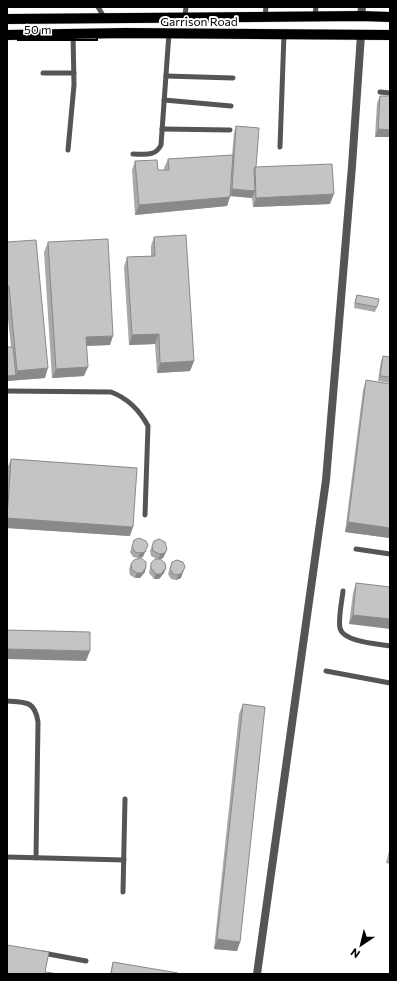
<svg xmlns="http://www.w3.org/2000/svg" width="397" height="981" font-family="Commissioner,sans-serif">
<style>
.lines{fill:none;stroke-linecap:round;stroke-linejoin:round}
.primary-casing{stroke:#dbdbdb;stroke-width:11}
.service{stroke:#555;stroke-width:5}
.minor{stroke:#555;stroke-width:8}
.primary{stroke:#000;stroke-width:10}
.wall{fill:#a9a9a9}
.shaded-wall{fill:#898989}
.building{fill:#c4c4c4;stroke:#898989}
.labels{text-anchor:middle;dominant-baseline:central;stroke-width:4;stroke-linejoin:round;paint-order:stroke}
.street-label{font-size:12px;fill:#000;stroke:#fff}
</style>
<rect width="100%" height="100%" fill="#fff"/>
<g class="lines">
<g class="primary-casing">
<g id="primary">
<polyline points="7,19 361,16 390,17"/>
<polyline points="7,35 125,33 390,35"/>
</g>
</g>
<g class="service">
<polyline points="98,7 104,17"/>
<polyline points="185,16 186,7"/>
<polyline points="265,16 266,7"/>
<polyline points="315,16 316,7"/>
<polyline points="43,73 74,73"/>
<polyline points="166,76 233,78"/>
<polyline points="380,92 390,93"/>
<polyline points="164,100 231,106"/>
<polyline points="162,129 230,130"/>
<polyline points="280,147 284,34"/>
<polyline points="68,150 74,85 73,33"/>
<path d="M133,154C145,154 155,157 161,145L169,33"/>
<path d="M7,391L111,392C127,398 140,411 148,426L145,515"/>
<polyline points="356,549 390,554"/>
<path d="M343,591C342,601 338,619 340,628C343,642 378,644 390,646"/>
<polyline points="326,671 390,683"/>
<path d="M7,701C26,702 35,701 38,722L36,858"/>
<polyline points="7,857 124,860"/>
<polyline points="123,892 125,799"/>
<polyline points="43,953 86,961"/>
</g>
<g class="minor">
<polyline points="361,16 362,7"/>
<polyline points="257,974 326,480 352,166 361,35"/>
</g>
<use href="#primary" class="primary"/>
</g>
<g class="wall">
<polygon points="380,96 390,96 390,137 375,137 377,103"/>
<polygon points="236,126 256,167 330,204 253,207 252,198 230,196 227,206 135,215 132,170 135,161 158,170 164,170 164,168 168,159 232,155 234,133"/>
<polygon points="154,237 194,361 190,371 157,373 155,344 129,345 124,267 127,257 151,256 151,246"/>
<polygon points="7,242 45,378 7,381 11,347 7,310"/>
<polygon points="48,242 110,345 86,346 84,376 52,378 44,252"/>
<polygon points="357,295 377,307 375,312 354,308 355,300"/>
<polygon points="383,356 390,357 390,383 378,381 381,361"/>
<polygon points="366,380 390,538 345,532 363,390"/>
<polygon points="11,459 130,536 7,528 7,469"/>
<polygon points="134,540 143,557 138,558 145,572 140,578 135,578 130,575 129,569 131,564 138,558 133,557 130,552"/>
<polygon points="152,546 167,549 165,554 163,558 160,559 166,568 164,573 159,579 154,579 149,573 151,563 157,559 151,556 150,551"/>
<polygon points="172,562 181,578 176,580 171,579 168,574"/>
<polygon points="356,583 390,587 349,624 353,593"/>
<polygon points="243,704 240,942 237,951 214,949 239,714"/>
<polygon points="390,847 390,864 386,863"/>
<polygon points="113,962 178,974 110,974"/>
</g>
<g class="shaded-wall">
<polygon points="378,129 390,130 390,137 375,137"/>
<polygon points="232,189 255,191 252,198 230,196"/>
<polygon points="334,194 330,204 253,207 256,198"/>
<polygon points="230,197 227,206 135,215 139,205"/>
<polygon points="159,334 155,344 129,345 132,335"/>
<polygon points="113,336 110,345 82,346 86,337"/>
<polygon points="194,361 190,371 157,373 160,363"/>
<polygon points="88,367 84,376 52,378 56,369"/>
<polygon points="48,368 45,378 7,381 7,376 16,375 17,371"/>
<polygon points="7,518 133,527 130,536 7,528"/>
<polygon points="348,522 390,528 390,538 345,532"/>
<polygon points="167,549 165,554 163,558 158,560 160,554"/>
<polygon points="146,550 143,557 138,558 140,553"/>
<polygon points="146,567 145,572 140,578 135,578 137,573"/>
<polygon points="185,567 181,578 176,580 178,575"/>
<polygon points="166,568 164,573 159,579 154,579 156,574"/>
<polygon points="353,615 390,619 390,629 349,624"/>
<polygon points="7,649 90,651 86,661 7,659"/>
<polygon points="217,939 240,942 237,951 214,949"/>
</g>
<g class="building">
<polygon points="380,96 390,96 390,130 378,129"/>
<polygon points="236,126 259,128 256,167 255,167 254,170 255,191 232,189"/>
<polygon points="233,155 230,197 139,205 135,161 157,160 158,170 169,170 168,159"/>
<polygon points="332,164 334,194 256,198 255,167"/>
<polygon points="186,235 194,361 160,363 159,334 132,335 127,257 155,256 154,237"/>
<polygon points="108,239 113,336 86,337 88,367 56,369 48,242"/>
<polygon points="36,240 48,368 17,371 9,286 7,286 7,242"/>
<polygon points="357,295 379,299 377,307 355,303"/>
<polygon points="7,347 13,347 16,375 7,376"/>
<polygon points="383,356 390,357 390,377 380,376"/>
<polygon points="366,380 390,384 390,528 348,522"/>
<polygon points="11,459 137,468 133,527 7,518"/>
<polygon points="139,538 146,541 148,545 145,552 140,553 135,552 132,547 134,540"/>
<polygon points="159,539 165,542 167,549 165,553 160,554 153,551 152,546 154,541"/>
<polygon points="141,558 146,562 146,567 142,573 137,573 132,570 131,564 134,560"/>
<polygon points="155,559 160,559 165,563 166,568 161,574 156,574 151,568 151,563"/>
<polygon points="177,560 183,562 185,567 182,573 178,575 173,574 170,569 172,562"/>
<polygon points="356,583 390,587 390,619 353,615"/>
<polygon points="7,630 90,632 90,651 7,649"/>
<polygon points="243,704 265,707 240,942 217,939"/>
<polygon points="7,945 49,952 45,972 59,974 7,974"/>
<polygon points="113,962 178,973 178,974 111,974"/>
</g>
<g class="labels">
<g class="street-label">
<text x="199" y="21">Garrison Road</text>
</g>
</g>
<rect width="397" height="981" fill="none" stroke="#000000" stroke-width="16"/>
<g transform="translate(361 945) rotate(215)" stroke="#ffffff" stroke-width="3" paint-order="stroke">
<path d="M0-3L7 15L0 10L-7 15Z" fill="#000000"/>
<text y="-6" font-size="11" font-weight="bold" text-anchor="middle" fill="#000000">N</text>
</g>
<path d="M18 34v6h79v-6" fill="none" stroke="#000000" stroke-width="2"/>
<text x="24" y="34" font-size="12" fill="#000000" stroke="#ffffff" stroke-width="3" paint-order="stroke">50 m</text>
</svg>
